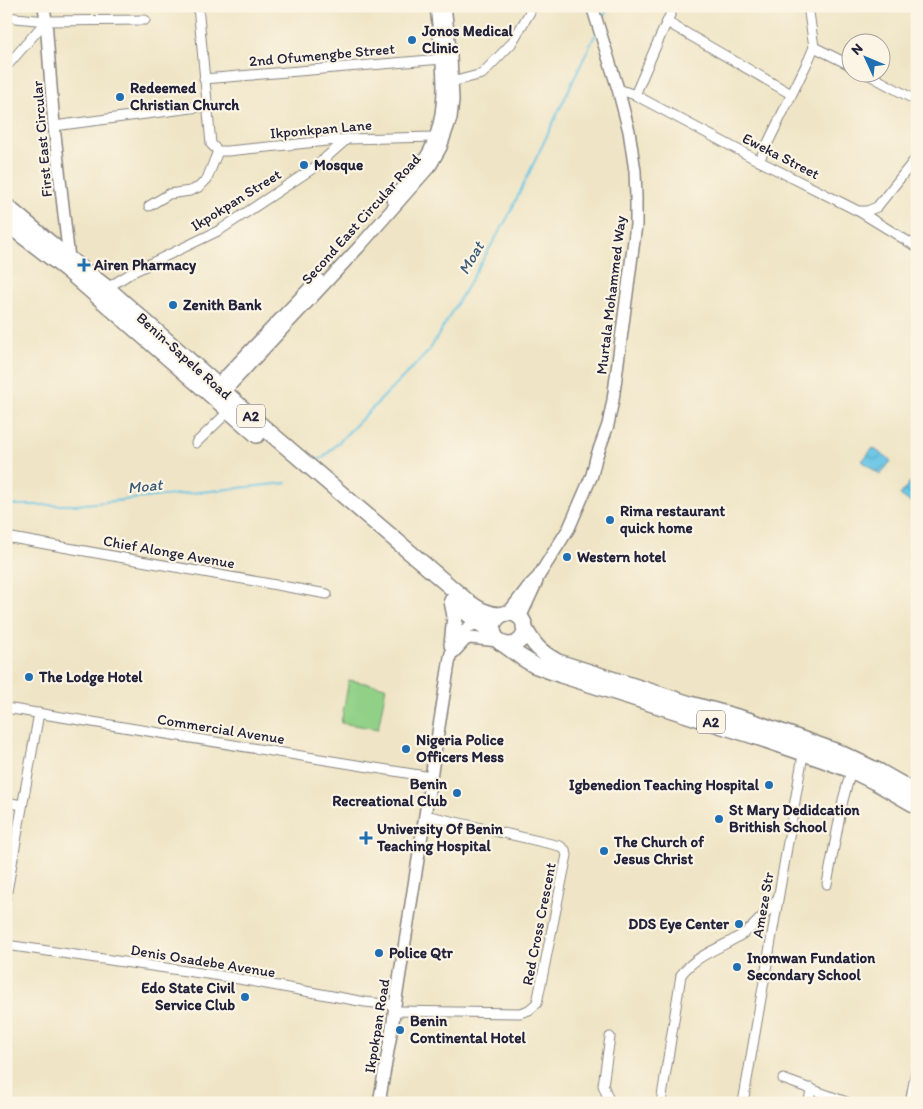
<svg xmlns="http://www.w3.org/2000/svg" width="923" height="1109" font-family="Itim,sans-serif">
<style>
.park{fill:#91d187;stroke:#5a7a61}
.water{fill:url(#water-waves);stroke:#447490}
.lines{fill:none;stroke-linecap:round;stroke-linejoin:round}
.stream{stroke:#67c5e5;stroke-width:2}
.street-casing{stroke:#888480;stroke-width:11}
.secondary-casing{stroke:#888480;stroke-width:14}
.highway-casing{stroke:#888480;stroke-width:18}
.street{stroke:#fff;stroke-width:9}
.secondary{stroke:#fff;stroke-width:11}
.highway{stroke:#fff;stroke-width:15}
.poi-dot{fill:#1f6fb2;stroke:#fcf5e5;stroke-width:2}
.labels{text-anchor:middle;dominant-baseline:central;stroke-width:4.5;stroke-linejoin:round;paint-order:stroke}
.shield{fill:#fcf5e5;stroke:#63616e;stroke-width:1}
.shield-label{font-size:14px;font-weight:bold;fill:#22223b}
.poi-label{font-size:15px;font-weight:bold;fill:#22223b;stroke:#fcf5e5;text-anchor:start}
.street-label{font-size:15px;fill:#22223b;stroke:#fcf5e5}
.water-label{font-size:16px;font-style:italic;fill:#3a5b76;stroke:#fcf5e5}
</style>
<defs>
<pattern id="water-waves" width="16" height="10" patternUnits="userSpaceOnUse" patternTransform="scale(1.25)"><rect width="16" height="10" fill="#67c5e5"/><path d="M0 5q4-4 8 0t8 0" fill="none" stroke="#59a9c5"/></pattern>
</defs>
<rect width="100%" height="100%" fill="#fcf5e5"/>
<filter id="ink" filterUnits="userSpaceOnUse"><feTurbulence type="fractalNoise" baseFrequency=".02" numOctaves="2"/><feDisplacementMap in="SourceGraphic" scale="10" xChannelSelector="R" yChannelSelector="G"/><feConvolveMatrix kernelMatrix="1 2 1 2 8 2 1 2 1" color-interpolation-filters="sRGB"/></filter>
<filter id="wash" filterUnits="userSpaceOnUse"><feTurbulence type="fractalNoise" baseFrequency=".0096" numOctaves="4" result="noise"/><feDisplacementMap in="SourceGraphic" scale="20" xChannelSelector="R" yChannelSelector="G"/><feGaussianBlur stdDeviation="1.12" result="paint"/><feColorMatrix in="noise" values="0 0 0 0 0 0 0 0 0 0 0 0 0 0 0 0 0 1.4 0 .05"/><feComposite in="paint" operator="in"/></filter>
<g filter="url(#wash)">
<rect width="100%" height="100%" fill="#efe5c6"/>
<polygon class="park" points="349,680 386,687 378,729 341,723"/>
<g class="water">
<polygon points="873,448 891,461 880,475 862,461"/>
<polygon points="914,477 917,480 917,495 911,503 900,495"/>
</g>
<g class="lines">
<g class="stream">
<polyline points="601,22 609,6"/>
<polyline points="315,460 323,458 429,351 508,217 595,35"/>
<polyline points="6,505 76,505 286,483"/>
</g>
</g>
</g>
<g filter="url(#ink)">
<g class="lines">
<g class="street-casing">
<g id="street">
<polyline points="198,6 211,144 218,151 228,151 347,139 435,137"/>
<polyline points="6,17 46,21 145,20"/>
<polyline points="667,22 791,94"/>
<polyline points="814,47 850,65"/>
<polyline points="6,67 46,21"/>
<polyline points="864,72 917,101"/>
<polyline points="204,79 442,59"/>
<polyline points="452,82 482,74 511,44 530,12 530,6"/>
<polyline points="618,89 635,95 759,161 858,211 867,211 877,207 917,157"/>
<polyline points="635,95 656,46 674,6"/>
<polyline points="54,126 207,106"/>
<polyline points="759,161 809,59 814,47 808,6"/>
<polyline points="149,206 169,194 190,191 199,187 207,179 218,151"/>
<polyline points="860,212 917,247"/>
<polyline points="107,288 133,272 220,230 315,167 347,139"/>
<polyline points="196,443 229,411"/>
<polyline points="6,537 327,594"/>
<polyline points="6,708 431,777"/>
<polyline points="6,802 22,805"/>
<polyline points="827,884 843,800 852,767"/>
<polyline points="6,897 39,713"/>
<polyline points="6,945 228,977 365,1002 395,1005"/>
<polyline points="395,1011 520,1013 529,1010 537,1003 567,855 565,850 560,846 425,815"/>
<polyline points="783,1079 849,1103"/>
<polyline points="379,1101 390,1103"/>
<polyline points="610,1103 603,1085 610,1037"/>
<path d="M661,1103L681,975C697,953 726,947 747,931C759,922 768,910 777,899"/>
<polyline points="743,1103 804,749"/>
<polyline points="809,1103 811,1088"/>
<polyline points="910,1103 917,1065"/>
</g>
</g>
<g class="secondary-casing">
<g id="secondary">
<polyline points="44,6 46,21 54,126 69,259 68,263"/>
<path d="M392,199C402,187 418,170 426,157C453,112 441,56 436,6"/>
<polyline points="217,385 318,279"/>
<polyline points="224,392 359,247 431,165 441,147 451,118 453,100 451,57 445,6"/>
<polyline points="508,613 528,587 538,577 569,528 592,475 596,458 608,425 613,400 636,225 636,197 635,171 629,131 618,89 592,6"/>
<polyline points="520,618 537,581"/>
<polyline points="454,652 465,640 470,638 499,641"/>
<path d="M379,1103L393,1022L395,1005L450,657C455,635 464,628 484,619"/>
</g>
</g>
<g class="highway-casing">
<g id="highway">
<path d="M6,206L69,259L107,288L217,385L255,420L467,601C478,609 488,615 501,615"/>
<polyline points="6,223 66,269 257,435"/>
<polyline points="452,601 495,636"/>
<polyline points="452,601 455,616 452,645"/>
<circle cx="509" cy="629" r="16"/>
<path d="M524,627C534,646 540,652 558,662L690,704L748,720L838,752L880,772L917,793"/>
<polyline points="503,644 521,657 534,665 561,675 754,736 824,760 851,770 877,783 917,806"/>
</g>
</g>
<use href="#street" class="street"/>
<use href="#secondary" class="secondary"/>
<use href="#highway" class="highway"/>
</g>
</g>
<g class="poi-dot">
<circle cx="412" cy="40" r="5"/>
<circle cx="120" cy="97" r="5"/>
<circle cx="304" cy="165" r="5"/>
<path d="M81.5 257.5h5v5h5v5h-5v5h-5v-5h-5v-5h5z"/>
<circle cx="173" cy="305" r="5"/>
<circle cx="610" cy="520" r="5"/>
<circle cx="567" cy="557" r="5"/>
<circle cx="29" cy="677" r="5"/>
<circle cx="406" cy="749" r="5"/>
<circle cx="769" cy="785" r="5"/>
<circle cx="457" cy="793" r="5"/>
<circle cx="719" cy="819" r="5"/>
<path d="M363.5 830.5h5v5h5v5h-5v5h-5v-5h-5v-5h5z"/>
<circle cx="604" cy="851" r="5"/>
<circle cx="739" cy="924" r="5"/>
<circle cx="379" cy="953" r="5"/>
<circle cx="737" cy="967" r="5"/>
<circle cx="245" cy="997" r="5"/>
<circle cx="400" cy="1030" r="5"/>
</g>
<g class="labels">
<g class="shield">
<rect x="237" y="404.5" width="28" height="23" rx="4"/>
<rect x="697" y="710.5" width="28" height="23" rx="4"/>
</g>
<g class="shield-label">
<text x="251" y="416">A2</text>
<text x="711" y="722">A2</text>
</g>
<g class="poi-label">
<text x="422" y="31">Jonos Medical<tspan x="422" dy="17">Clinic</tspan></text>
<text x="130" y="88">Redeemed<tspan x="130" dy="17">Christian Church</tspan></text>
<text x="314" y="165">Mosque</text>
<text x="94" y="265">Airen Pharmacy</text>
<text x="183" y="305">Zenith Bank</text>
<text x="620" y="511">Rima restaurant<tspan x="620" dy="17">quick home</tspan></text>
<text x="577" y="557">Western hotel</text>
<text x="39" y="677">The Lodge Hotel</text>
<text x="416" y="740">Nigeria Police<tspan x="416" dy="17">Officers Mess</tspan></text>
<text x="447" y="784" text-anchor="end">Benin<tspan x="447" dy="17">Recreational Club</tspan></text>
<text x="759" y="785" text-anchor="end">Igbenedion Teaching Hospital</text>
<text x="729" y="810">St Mary Dedidcation<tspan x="729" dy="17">Brithish School</tspan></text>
<text x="377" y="829">University Of Benin<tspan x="377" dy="17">Teaching Hospital</tspan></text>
<text x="614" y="842">The Church of<tspan x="614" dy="17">Jesus Christ</tspan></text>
<text x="729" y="924" text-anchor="end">DDS Eye Center</text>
<text x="389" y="953">Police Qtr</text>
<text x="747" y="958">Inomwan Fundation<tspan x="747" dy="17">Secondary School</tspan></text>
<text x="235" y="988" text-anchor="end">Edo State Civil<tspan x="235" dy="17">Service Club</tspan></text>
<text x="410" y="1021">Benin<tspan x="410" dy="17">Continental Hotel</tspan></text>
</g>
<g class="street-label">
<text transform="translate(322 55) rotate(-5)">2nd Ofumengbe Street</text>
<text transform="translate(321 129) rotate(-5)">Ikponkpan Lane</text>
<text transform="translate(42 139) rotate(-95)">First East Circular</text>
<text transform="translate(781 156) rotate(27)">Eweka Street</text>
<text transform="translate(236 200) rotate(-32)">Ikpokpan Street</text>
<text transform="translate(361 219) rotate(-48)">Second East Circular Road</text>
<text transform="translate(611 295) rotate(-83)">Murtala Mohammed Way</text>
<text transform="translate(184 356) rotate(42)">Benin-Sapele Road</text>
<text transform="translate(169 552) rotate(10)">Chief Alonge Avenue</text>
<text transform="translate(221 729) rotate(9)">Commercial Avenue</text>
<text transform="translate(763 905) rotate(-80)">Ameze Str</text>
<text transform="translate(539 924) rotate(-79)">Red Cross Crescent</text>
<text transform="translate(203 961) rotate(9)">Denis Osadebe Avenue</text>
<text transform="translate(377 1026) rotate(-81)">Ikpokpan Road</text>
</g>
<g class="water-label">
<text transform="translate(471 258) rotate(-60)">Moat</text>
<text transform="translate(145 486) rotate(-6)">Moat</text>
</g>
</g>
<rect width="923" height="1109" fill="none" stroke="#fcf5e5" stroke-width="25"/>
<g transform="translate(866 58) rotate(314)"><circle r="24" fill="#fcf5e5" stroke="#a5a1a1"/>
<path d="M0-4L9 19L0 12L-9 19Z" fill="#1f6fb2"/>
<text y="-8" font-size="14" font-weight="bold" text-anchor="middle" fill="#22223b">N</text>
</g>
</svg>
